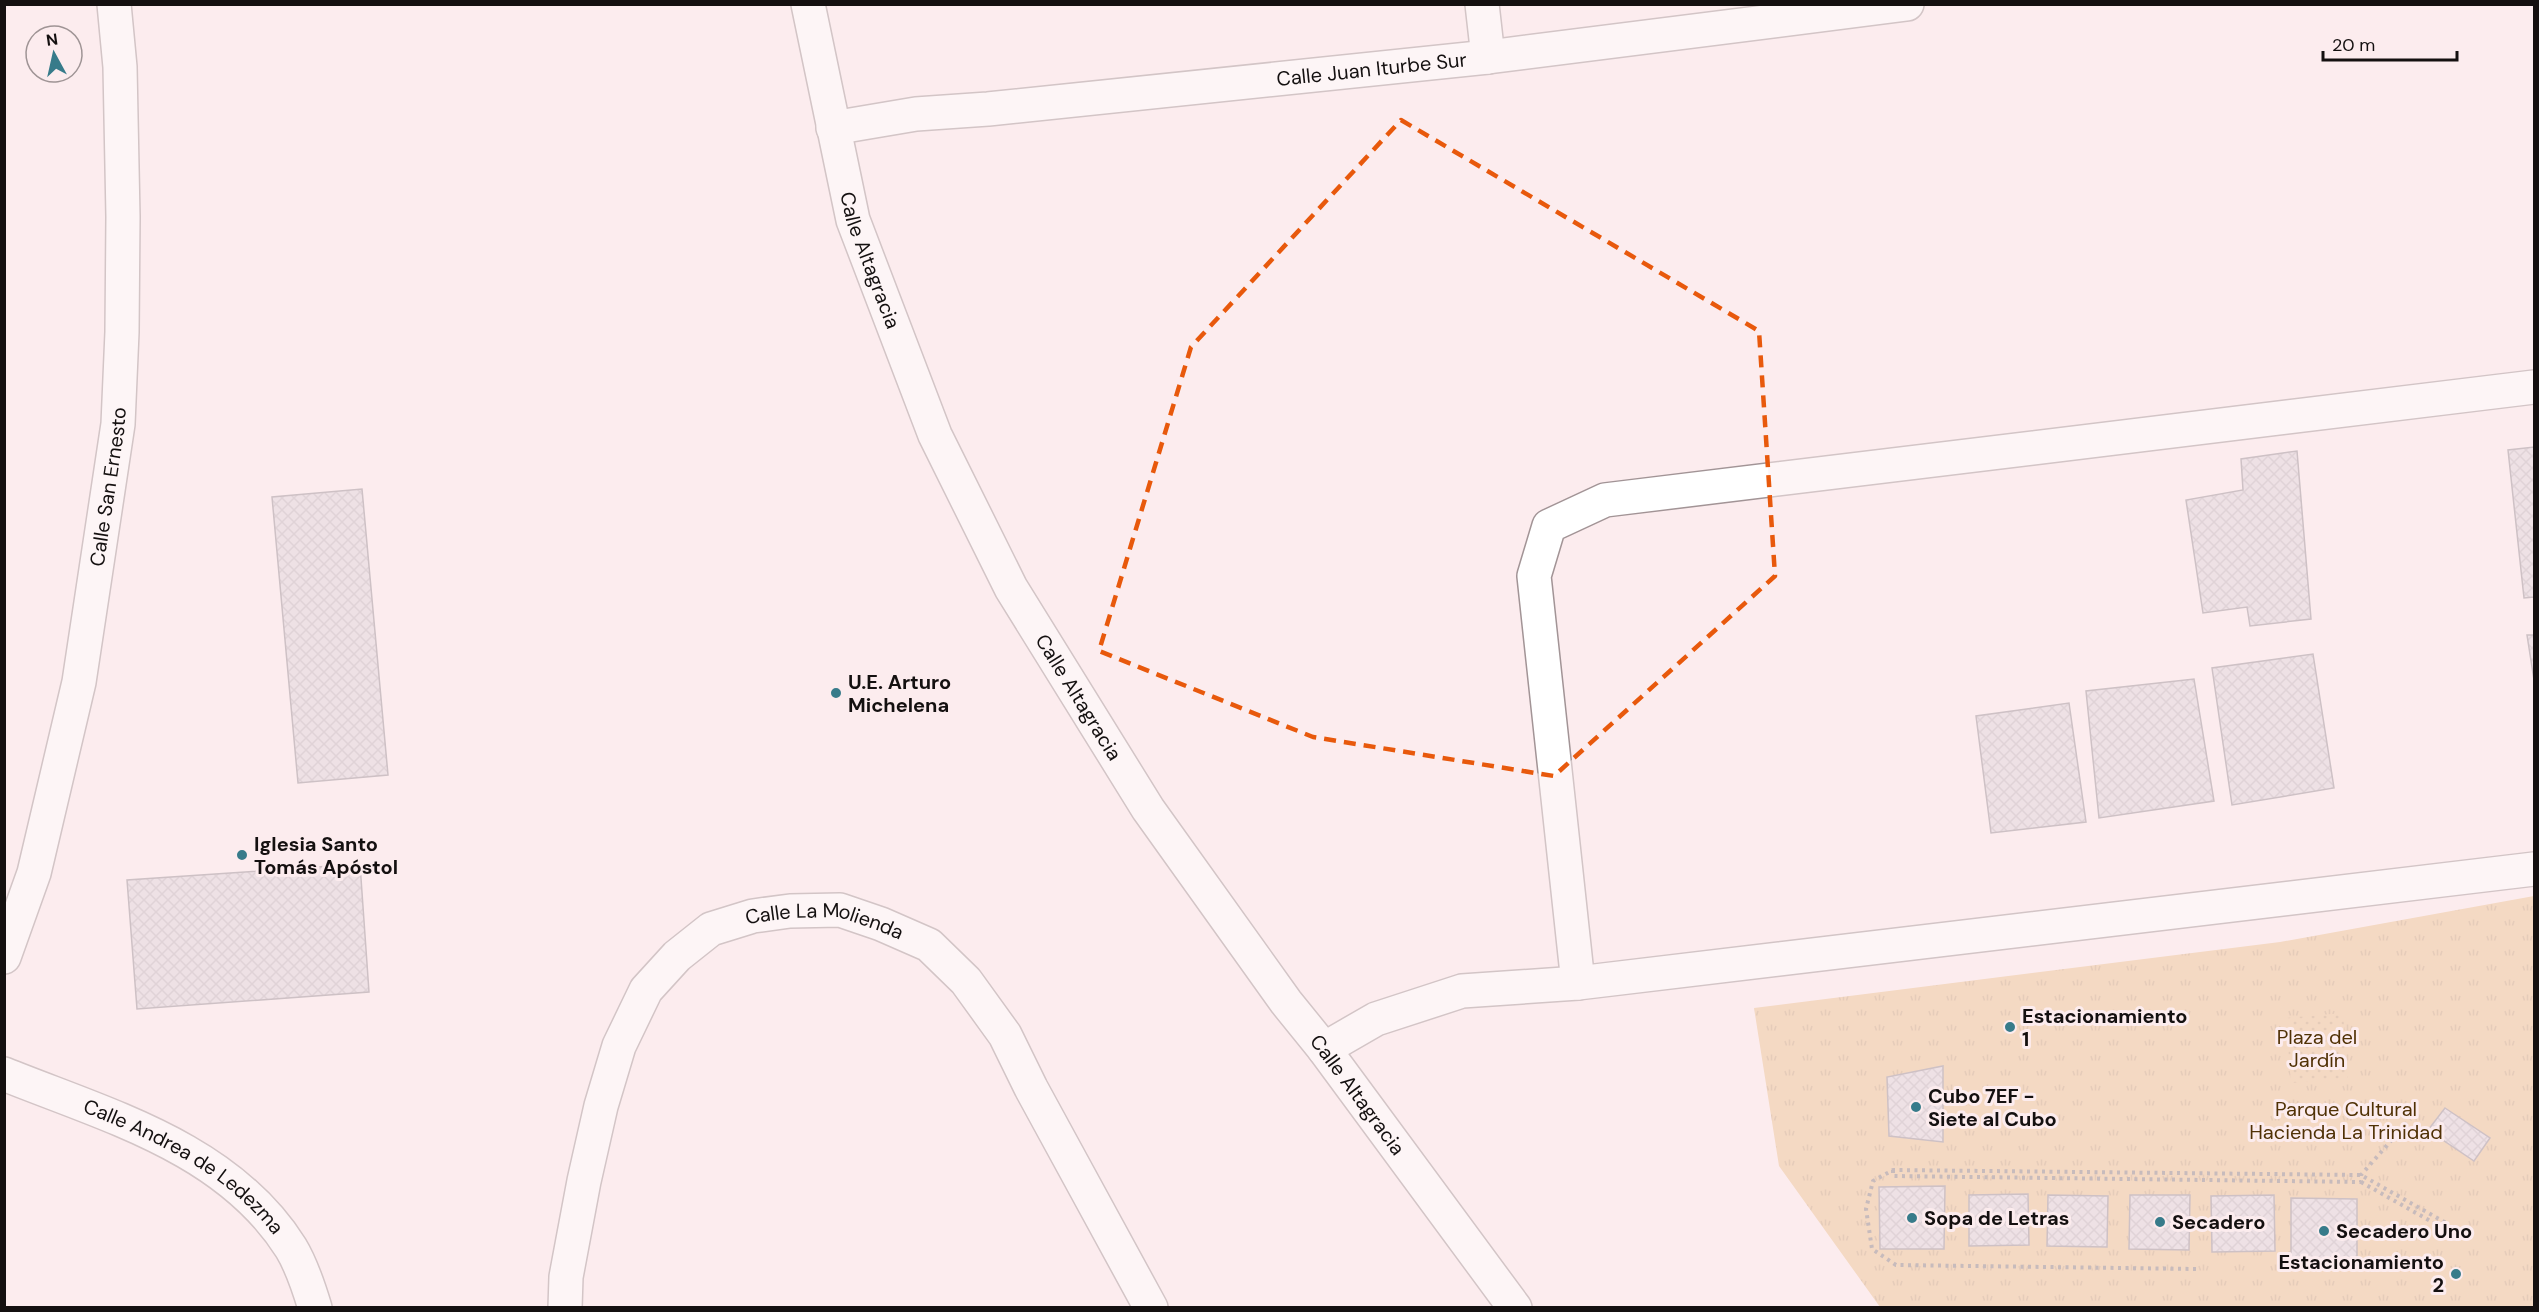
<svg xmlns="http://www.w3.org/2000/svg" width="2539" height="1312" font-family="'DM Sans',sans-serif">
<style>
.grass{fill:url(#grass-tufts)}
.garden{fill:url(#garden-dots)}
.building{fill:url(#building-cross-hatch);stroke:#978c93;stroke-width:1.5}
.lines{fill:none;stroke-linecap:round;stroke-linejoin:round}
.minor-casing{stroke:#a29496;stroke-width:36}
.path{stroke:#887e7f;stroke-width:4;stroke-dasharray:3 4.5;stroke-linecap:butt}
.minor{stroke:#fff;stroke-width:33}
.marked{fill:none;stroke:#e8590c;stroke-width:4.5;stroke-dasharray:12 8;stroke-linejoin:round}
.poi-dot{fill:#377b8a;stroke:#fcecee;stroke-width:2}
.labels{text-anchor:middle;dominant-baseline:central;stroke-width:6;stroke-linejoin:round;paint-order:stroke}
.street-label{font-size:20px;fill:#141010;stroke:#fcecee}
.poi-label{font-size:20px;font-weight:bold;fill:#141010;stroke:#fcecee;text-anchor:start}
.park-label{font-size:20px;fill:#503105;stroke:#fcecee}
</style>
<defs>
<pattern id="grass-tufts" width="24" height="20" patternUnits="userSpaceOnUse" patternTransform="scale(1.5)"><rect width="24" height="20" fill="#ecc08e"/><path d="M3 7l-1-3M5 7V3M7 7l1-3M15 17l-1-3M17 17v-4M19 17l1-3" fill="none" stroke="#caa479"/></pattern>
<pattern id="garden-dots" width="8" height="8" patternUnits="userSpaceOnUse" patternTransform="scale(1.5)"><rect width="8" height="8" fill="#ecc08e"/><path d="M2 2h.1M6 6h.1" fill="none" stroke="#caa479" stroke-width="1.8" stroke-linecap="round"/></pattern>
<pattern id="building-cross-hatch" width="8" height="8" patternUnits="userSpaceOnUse" patternTransform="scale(1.5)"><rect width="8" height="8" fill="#ded2da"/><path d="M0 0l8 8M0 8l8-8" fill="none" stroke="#beb3ba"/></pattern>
</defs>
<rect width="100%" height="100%" fill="#fcecee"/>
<polygon class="grass" points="2534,896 2534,1307 1880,1307 1779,1166 1754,1008 2280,942"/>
<polygon class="garden" points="2343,1013 2348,1078 2291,1083 2286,1018"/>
<g class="building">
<polygon points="2534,447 2534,597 2524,598 2508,450"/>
<polygon points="2297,451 2311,619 2250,626 2247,607 2203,613 2186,500 2243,490 2241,459"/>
<polygon points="362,489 388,775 298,783 272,497"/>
<polygon points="2527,635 2534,635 2534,680"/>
<polygon points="2313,654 2334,788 2232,805 2212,668"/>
<polygon points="2194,679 2214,801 2099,818 2086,691"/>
<polygon points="2069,703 2086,822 1991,833 1976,716"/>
<polygon points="360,864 369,992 137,1009 127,880"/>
<polygon points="1943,1066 1943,1142 1889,1136 1887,1077"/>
<polygon points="2445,1108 2490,1138 2474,1161 2428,1130"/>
<polygon points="1945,1186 1944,1249 1880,1249 1879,1187"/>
<polygon points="2028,1194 2029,1245 1969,1246 1969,1195"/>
<polygon points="2048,1195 2108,1196 2107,1247 2047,1246"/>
<polygon points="2130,1195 2190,1195 2189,1250 2129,1249"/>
<polygon points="2274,1195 2275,1251 2212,1252 2211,1196"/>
<polygon points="2291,1198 2357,1199 2357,1263 2291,1263"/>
</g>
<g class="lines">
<g class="minor-casing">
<g id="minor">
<path id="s1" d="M808,4L853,220L935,435L1011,588L1148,809L1286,1002L1324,1049L1515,1308"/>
<polyline points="1482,4 1488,57"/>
<path id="s2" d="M833,128L916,114L988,109L1488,57L1907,4"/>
<path id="s3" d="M4,957L34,873L79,682L118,424L122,332L123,217L120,67L114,4"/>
<polyline points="1578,983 1534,576 1549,526 1605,500 2534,387"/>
<polyline points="1324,1049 1376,1019 1462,991 1578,983 2534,869"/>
<path id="s4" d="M4,1074C108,1116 228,1148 291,1248C302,1266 309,1288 315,1308"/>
<path id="s5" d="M565,1308L566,1277L584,1181L601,1106L619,1046L646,990L677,956L711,929L753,916L790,911L840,910L881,924L929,945L966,981L1005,1035L1031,1088L1151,1308"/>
</g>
</g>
<g class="path">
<polyline points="1893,1170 1893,1176 2361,1182 2361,1175 2410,1119"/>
<polyline points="2361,1182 2441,1227"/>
<polyline points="2196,1269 1896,1265 1872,1249 1866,1209 1873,1181 1893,1170 2361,1175 2448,1224"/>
</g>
<use href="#minor" class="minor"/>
</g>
<path d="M0 0H2539V1312H0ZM1401,120L1759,331L1775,576L1554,776L1313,737L1099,651L1191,347Z" fill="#fcecee" fill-opacity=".55" fill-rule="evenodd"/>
<path class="marked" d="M1401,120L1759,331L1775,576L1554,776L1313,737L1099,651L1191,347Z"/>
<g class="poi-dot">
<circle cx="836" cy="693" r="6"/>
<circle cx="242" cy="855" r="6"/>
<circle cx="2010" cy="1027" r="6"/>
<circle cx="1916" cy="1107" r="6"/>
<circle cx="1912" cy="1218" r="6"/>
<circle cx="2160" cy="1222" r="6"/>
<circle cx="2324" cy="1231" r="6"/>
<circle cx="2456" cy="1274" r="6"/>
</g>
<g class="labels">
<g class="street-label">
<text stroke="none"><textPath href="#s2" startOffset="542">Calle Juan Iturbe Sur</textPath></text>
<text stroke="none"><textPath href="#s1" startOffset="264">Calle Altagracia</textPath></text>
<text stroke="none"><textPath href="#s3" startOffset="483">Calle San Ernesto</textPath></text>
<text stroke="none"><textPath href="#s1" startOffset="750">Calle Altagracia</textPath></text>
<text stroke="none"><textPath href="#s5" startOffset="537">Calle La Molienda</textPath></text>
<text stroke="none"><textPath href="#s1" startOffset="1236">Calle Altagracia</textPath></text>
<text stroke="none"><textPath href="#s4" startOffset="204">Calle Andrea de Ledezma</textPath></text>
</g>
<g class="poi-label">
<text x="848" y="682">U.E. Arturo<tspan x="848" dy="23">Michelena</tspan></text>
<text x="254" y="844">Iglesia Santo<tspan x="254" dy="23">Tomás Apóstol</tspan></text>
<text x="2022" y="1016">Estacionamiento<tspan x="2022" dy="23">1</tspan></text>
<text x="1928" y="1096">Cubo 7EF -<tspan x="1928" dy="23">Siete al Cubo</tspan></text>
<text x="1924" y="1218">Sopa de Letras</text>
<text x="2172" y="1222">Secadero</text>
<text x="2336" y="1231">Secadero Uno</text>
<text x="2444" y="1262" text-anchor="end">Estacionamiento<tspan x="2444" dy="23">2</tspan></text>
</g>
<g class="park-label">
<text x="2317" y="1037">Plaza del<tspan x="2317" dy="23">Jardín</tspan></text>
<text x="2346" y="1109">Parque Cultural<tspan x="2346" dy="23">Hacienda La Trinidad</tspan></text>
</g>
</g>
<rect width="2539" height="1312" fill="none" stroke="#141010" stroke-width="12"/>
<g transform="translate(54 54) rotate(352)"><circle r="28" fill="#fcecee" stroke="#9f9495" stroke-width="1.5"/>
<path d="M0-4.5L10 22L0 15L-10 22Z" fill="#377b8a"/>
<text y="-9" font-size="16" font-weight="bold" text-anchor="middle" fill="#141010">N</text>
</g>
<path d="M2323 51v9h134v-9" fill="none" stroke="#141010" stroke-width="3"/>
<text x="2332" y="51" font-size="18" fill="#141010" stroke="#fcecee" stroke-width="4.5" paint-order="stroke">20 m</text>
</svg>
